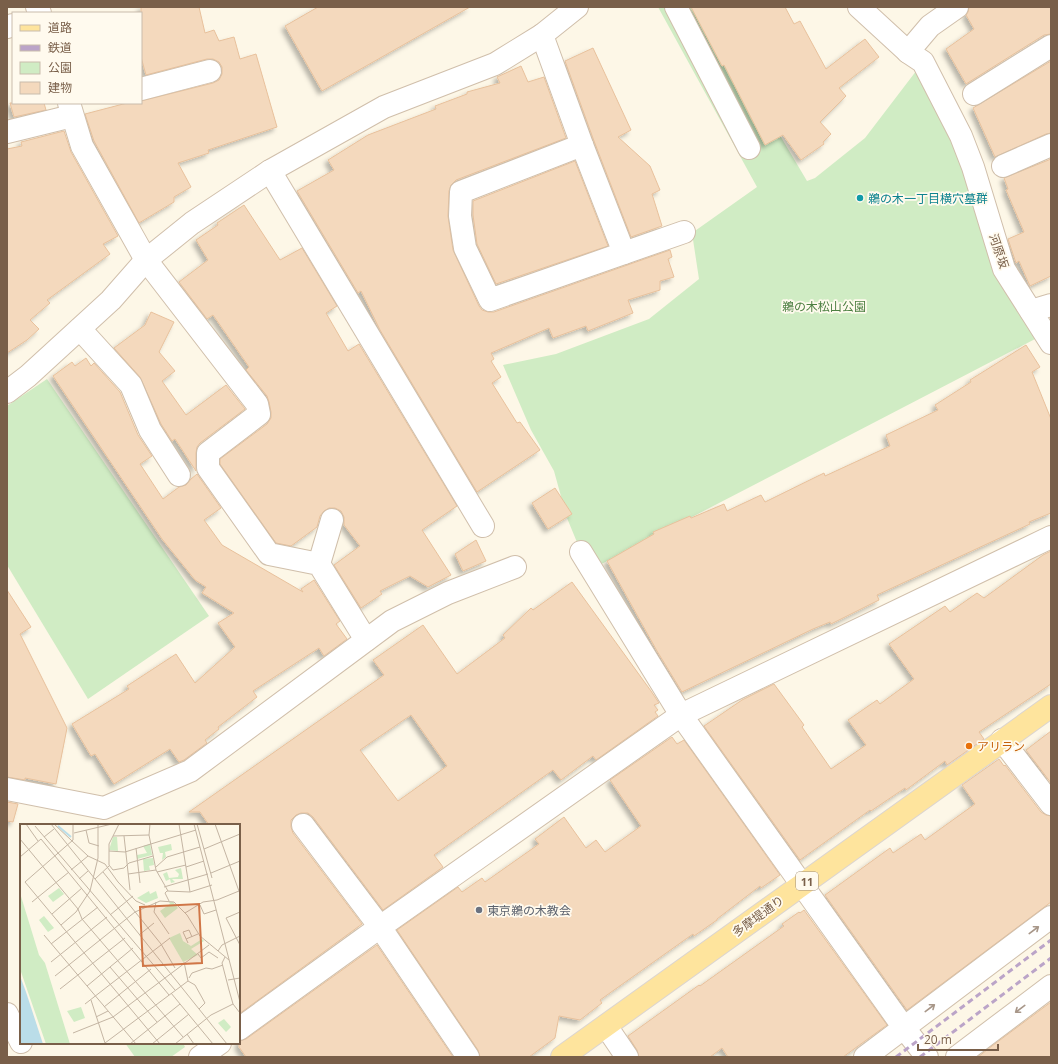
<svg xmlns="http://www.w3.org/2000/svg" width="1058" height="1064" font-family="'Open Sans','Noto Sans JP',sans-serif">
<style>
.green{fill:#d0ecc4}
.building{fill:#f4d9bd;stroke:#e8c19c;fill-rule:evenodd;filter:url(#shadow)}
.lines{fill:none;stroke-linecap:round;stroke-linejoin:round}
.minor-casing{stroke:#d0bfab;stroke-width:24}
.major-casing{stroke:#dcd5d0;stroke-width:24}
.minor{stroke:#fff;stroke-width:22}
.major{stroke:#fee49d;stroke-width:22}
.rail{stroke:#bba4c8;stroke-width:3;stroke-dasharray:6 4;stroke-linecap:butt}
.oneway{stroke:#a89789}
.culture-dot{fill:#0f9aa8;stroke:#fffaee;stroke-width:1.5}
.food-dot{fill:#e8710a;stroke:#fffaee;stroke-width:1.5}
.worship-dot{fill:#6b7280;stroke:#fffaee;stroke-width:1.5}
.labels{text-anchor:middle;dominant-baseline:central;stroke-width:3.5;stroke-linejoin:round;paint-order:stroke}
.shield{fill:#fffaee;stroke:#a18e7a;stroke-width:1}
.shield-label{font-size:11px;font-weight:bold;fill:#795f49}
.culture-label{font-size:12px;fill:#0d838f;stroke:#fffaee;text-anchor:start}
.street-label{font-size:12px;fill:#795f49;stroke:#fffaee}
.park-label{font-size:12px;fill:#4c7f41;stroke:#fffaee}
.food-label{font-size:12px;fill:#c56008;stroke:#fffaee;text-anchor:start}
.worship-label{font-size:12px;fill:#5b616d;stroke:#fffaee;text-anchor:start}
.inset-river{fill:none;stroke:#badde8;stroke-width:2}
.inset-road{fill:none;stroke:#c4b5a3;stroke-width:1}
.view{fill:#d07647;fill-opacity:0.15;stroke:#d07647;stroke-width:2}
.inset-edge{fill:none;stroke:#795f49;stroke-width:2}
</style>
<defs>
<filter id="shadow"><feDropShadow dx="-3.5" dy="3.5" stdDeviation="2" flood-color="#0004"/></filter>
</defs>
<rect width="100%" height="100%" fill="#fdf7e7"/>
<g class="green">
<polygon points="658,7 704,7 807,181 815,178 865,138 923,62 1037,338 586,572 581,552 567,518 554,471 531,430 503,365 556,354 649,319 699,279 692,233 757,187"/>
<polygon points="47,379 209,616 88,699 7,565 7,406"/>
<polygon points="125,1043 183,1043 185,1047 171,1057 135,1057"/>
</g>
<g class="building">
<polygon points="141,7 199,7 205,33 214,30 219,41 234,37 240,59 256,54 277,127 208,150 209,153 178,163 191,187 174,197 174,202 139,223 94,141 85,114 127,103 141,103 141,101 213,83 219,80 222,74 222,67 219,62 213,59 207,59 146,75 141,57"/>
<polygon points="318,7 470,7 322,91 285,26"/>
<polygon points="691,7 785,7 794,24 800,21 826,69 865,39 879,57 839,88 846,96 820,122 831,134 823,142 824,144 801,160 783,135 765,145 724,65 722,66"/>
<polygon points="969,7 1051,7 1051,34 1044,35 966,84 946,49 974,29 966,15 968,12"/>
<polygon points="593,48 631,130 618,137 650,166 660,190 652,194 662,226 631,237 594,141 565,61"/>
<polygon points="1051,61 1051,133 1046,134 995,157 973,108"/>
<polygon points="521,66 528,82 544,77 566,138 456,180 451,185 449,191 448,216 453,250 479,306 482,310 488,312 494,312 670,250 672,257 668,259 674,277 660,281 660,290 628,300 633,313 588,331 586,326 553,338 549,328 491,353 494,359 491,361 501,377 492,383 517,423 520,422 540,450 477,492 380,330 361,291 358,293 297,191 334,170 328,160 368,135 436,109 435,106 467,94 467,92 500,83 497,77"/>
<polygon points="10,103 44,103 46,110 14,117"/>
<polygon points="64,131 71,152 118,236 103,244 110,254 47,300 50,303 30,320 39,329 27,340 7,353 7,149 22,146 21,142"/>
<polygon points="1051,159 1051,276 1030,286 1019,261 1016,263 1008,239 1024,232 1006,190 1008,189 1004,178"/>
<polygon points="575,161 608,246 496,284 477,244 473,215 473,201"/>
<polygon points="244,205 280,260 302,248 337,306 326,313 348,351 359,344 457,506 422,530 451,575 428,587 410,576 380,591 382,594 361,608 334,565 360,546 344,525 344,517 341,511 335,508 329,508 324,511 320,516 317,527 291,546 276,543 220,464 220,459 267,424 271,418 271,412 269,402 267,396 246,370 249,367 213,315 207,319 179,282 208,260 196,240 218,225 217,223"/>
<polygon points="151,312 174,322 159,352 175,371 162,381 186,415 226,385 245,409 200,443 197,447 196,453 196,471 175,439 172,441 161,424 140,377 114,348 145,325"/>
<polygon points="1026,345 1040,367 1032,372 1051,419 1051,513 1029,522 1030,524 877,595 879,600 831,624 830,622 813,629 682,692 657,651 607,561 654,534 653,532 690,516 691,518 724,504 727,511 761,495 765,502 824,473 825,476 890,446 886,435 938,410 935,405 971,382 970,380"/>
<polygon points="86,358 91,366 94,363 120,392 138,435 152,456 140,464 163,499 179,487 186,485 191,479 197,474 221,508 204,520 222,545 303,592 301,589 314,580 340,621 336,624 347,639 324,656 319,648 253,691 257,697 218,727 219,729 205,740 207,743 184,760 179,762 170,749 114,784 95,754 91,756 72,724 129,689 127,686 176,654 195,683 235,647 218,623 234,613 202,593 206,587 195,580 162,539 53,376 72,362 75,366"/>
<polygon points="555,488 572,514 548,529 532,503"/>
<polygon points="476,540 486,561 463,571 455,554"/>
<polygon points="1051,551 1051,684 979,732 984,739 947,765 945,761 906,790 905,788 871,811 870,810 800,860 704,726 742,700 774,684 804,725 802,727 831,769 866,745 848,720 877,700 880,704 914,679 889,644 945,606 950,612 977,593 984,598 1043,555"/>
<path d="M572,582L651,691L659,703L654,705L658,710L655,712L658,716L596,760L593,756L561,780L553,770L434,855L443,867L383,910L313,817L308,813H301L296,815L291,820V827L293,833L362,924L239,1014V825H209L200,812H189L384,675L373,660L423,625L457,674L505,638L503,635L531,608L533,610ZM411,715L447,766L398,801L360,750Z"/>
<polygon points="7,590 31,627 20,634 67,728 56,784 25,778 25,780 7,777"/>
<polygon points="1051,731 1051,783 1026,750"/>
<polygon points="672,737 677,744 684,740 780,875 761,888 760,886 717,919 717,920 694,936 693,934 600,1000 602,1003 580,1020 559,1016 555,1038 529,1057 480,1057 478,1050 397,930 458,887 462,892 482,878 485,882 539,844 535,839 564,817 586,848 596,840 605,852 641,826 610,780"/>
<polygon points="999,759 1004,766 1005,765 1041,812 1046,815 1051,816 1051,902 907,1010 825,895 890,848 893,853 921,834 925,840 975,804 962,785"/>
<polygon points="7,802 18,804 13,822 7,821"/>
<polygon points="804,910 887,1025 843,1057 728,1057 722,1048 710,1057 639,1057 637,1050 628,1036 699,985 700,986 784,926 782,924 799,912 800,913"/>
<polygon points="377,945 453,1057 246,1057 239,1047 239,1041 246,1039"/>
<polygon points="1051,1002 1051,1057 978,1057 992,1046"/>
</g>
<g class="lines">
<g class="minor-casing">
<g id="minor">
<polyline points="37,7 40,13"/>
<polyline points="676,7 749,148"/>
<polyline points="859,7 908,52 923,62 961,136 973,167 1004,269 1051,343"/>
<polyline points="7,27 13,25"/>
<polyline points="542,35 582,145 624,253"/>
<polyline points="908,52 930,26 957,7"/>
<polyline points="141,89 210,71"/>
<polyline points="974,94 1051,46"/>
<polyline points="69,103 82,146 146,260 257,404 259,414 208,453 208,468 269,554 319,564 366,640"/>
<polyline points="7,132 72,116"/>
<polyline points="582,145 461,192 460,216 465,248 490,300 684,232"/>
<polyline points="1003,166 1051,145"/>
<polyline points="270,171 483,526"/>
<polyline points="1031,311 1051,305"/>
<polyline points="80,329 131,385 150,430 179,475"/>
<polyline points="7,392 28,376 111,300 146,260 192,223 270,171 384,107 495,64 542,35 577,7"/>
<polyline points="581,552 681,715 904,1028 927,1057"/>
<polyline points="319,564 332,520"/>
<polyline points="1002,740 1051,804"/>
<polyline points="7,789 104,808 190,771 392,621 448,593 515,567"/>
<polyline points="303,825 380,927 468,1057"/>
<polyline points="7,1014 21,1042"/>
<polyline points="606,1026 627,1057"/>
<polyline points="239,1029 380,927 681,715 1051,537"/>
<polyline points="200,1057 220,1043"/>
<polyline points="865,1057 1051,917"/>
<polyline points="957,1057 1051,986"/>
</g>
</g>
<g class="major-casing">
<polyline id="major" points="562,1057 1051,706"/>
</g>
<use href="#minor" class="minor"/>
<use href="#major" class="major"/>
<g class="rail">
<polyline points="896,1057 1051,940"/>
<polyline points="920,1057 1051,958"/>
</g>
</g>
<defs><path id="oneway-shaft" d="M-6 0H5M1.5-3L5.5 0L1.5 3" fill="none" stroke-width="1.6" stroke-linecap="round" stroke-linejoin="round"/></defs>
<g class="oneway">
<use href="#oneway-shaft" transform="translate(1034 930) rotate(-37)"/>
<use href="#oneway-shaft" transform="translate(930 1008) rotate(-37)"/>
<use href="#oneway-shaft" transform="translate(1020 1009) rotate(143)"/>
</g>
<circle class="culture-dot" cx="860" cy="198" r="4"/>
<circle class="food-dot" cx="969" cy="746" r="4"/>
<circle class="worship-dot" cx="479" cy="910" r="4"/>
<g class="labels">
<rect class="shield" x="796" y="872" width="22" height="18" rx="3"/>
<g class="shield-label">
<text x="807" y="881">11</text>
</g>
<g class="culture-label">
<text x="868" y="198">鵜の木一丁目横穴墓群</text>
</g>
<g class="street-label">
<text transform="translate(999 251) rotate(71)">河原坂</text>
<text transform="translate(758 916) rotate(-36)">多摩堤通り</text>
</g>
<g class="park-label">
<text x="824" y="306">鵜の木松山公園</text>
</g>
<g class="food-label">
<text x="977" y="746">アリラン</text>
</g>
<g class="worship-label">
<text x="487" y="910">東京鵜の木教会</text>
</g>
</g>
<g transform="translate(20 824)">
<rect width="220" height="220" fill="#fdf7e7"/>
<path d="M93,13H97L98,27L89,26ZM130,20L132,31L117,35V31L127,29L123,22ZM151,20L152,26L145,28L146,33L142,36L143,29H140L138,23ZM133,34L134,41L129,42L130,46L124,47L123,35ZM161,44L163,55H152L155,58L151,59L150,55L146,57L143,50L147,48L149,54L158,53L159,50L155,46ZM39,64L44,70L33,78L28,72ZM129,67L130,70L136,67L138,74L126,79L117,74ZM0,69L19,131L25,139L50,220H26L0,145ZM149,78H153L158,84L145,94L140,87L150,80ZM24,92L34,104L28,108L19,96ZM160,109L163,117L171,122L182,115L184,117L171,125L178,131L163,138L149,114ZM61,183L65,194L54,198L47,187ZM204,195L211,203L206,208L198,199Z" fill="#d0ecc4"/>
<path d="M0,152L6,168L23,220H0Z" fill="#badde8"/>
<path class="inset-river" d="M38,2L51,13"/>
<path class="inset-road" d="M6,0L18,17M31,0L207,220M34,0L68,32L85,40L98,58L116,77L125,81M53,0V16L5,58L140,220M99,0L89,20V41L93,46L104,44L109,39L133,32M130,0L129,11L136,46L148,67M159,0L170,68M174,0L220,178M177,0L192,54M195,0L220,70M15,2L155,166M66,6L69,19L79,22M54,9L92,0M93,12L129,11M104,12L110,66M24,13L34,5M0,15L58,85L62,95L163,213M116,24L120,59M184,25L220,10M89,27L105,28L176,6M0,33L21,15L149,171M136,43L147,33L180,23M166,43L184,37M51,46L68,32M83,48L141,120L155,144M137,48L166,41M191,49L220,37M108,50L136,46M59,55L68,47M75,55L89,42M144,63L188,50M149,77L145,69L147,67L170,68L192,61M12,78L49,48M136,78L134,88L149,110M180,81L184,90L196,86M220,88L206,94L220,121M165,89L183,78L197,76L219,67M32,90L62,64M90,91L113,72M41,101L56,88L70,67L78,34V0M24,111L116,220M119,111L134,99M166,115L178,110M168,119L163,108L169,106L172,113M31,120L78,83M198,127L202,121L220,112M178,130L181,134L189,128L198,134M205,133L202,139L209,166L213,180L220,189M31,138L87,93M90,143L137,198M35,152L115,88L140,77L154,78L167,91L180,112L209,136M169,154L172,149L186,144L192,145L203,141M208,156L220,154M168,157L175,161L185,179L179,185M67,162L113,124M40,165L105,114M151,169L193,220M71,176L85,219M65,180L150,114M84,183L131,145M76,193L88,187M53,209L93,193L189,121M167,210L174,220M85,219L168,157L164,138M110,220L160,180M132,220L169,190M155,220L191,191L213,180"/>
<path class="view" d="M179,80L182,139L123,142L120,83Z"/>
<rect width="220" height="220" class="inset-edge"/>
</g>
<rect width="1058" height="1064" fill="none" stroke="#795f49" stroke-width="16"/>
<rect x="12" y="12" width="130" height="92" fill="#fffaee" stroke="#c9bcac"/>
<rect x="20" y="25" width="20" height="6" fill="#fee49d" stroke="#c9bcac"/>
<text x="48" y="32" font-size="12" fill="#795f49">道路</text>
<rect x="20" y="45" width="20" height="6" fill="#bba4c8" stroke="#c9bcac"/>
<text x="48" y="52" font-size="12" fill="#795f49">鉄道</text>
<rect x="20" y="62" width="20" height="12" fill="#d0ecc4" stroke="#c9bcac"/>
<text x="48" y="72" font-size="12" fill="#795f49">公園</text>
<rect x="20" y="82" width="20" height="12" fill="#f4d9bd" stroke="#c9bcac"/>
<text x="48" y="92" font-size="12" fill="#795f49">建物</text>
<path d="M918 1044v6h80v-6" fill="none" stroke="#795f49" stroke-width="2"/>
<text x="924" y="1044" font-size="12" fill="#795f49" stroke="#fffaee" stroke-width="3" paint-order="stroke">20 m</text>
</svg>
